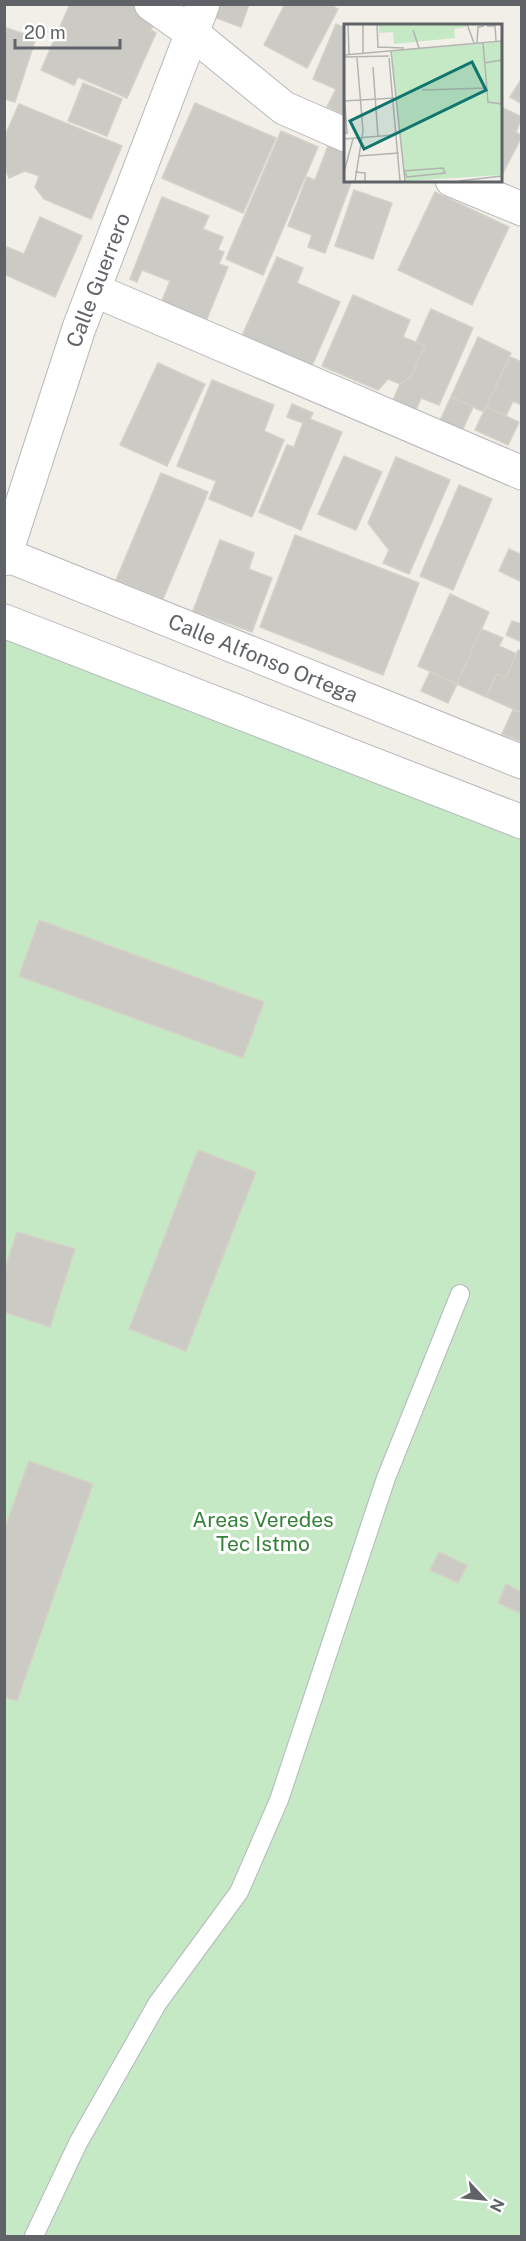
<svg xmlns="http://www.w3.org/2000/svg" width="526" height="2241" font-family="'Public Sans',sans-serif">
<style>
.green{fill:#c5e8c5}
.building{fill:#cccac5;stroke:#d6d1c6;stroke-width:1.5}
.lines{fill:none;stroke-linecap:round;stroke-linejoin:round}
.service-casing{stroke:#b5b8bc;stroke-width:20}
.minor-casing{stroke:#b5b8bc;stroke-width:35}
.tertiary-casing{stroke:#b5b8bc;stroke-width:35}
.service{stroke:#fff;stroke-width:18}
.minor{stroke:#fff;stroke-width:33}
.tertiary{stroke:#fff;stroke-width:33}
.labels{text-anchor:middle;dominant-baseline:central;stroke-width:6;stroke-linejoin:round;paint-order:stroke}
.street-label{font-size:21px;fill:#5f6368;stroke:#fff}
.park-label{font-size:21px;fill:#348238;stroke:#fff}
.inset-road{fill:none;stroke:#b3b3b1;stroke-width:1.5}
.view{fill:#0f766e;fill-opacity:0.15;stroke:#0f766e;stroke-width:3}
.inset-edge{fill:none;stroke:#5f6368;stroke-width:3}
</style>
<rect width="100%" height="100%" fill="#f1efe8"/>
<polygon class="green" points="4,623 521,825 521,2236 5,2236"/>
<g class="building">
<polygon points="70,4 145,4 160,11 151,30 156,33 127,98 78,77 74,85 41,70"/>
<polygon points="216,4 249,4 241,27 211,16"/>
<polygon points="285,4 329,4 338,9 307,68 264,45"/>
<polygon points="336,24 346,28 346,116 327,107 336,89 313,79"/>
<polygon points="4,27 36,38 15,102 4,99"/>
<polygon points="522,78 522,104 510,97"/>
<polygon points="83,83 122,99 107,136 68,121"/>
<polygon points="195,103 276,138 243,213 162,178"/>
<polygon points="19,104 122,146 91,219 44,199 35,187 39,176 25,171 9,178 4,166 4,138"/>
<polygon points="503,108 522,117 516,132 522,136 500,179 500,114"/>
<polygon points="281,131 318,147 263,275 226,259"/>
<polygon points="328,146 346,153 346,180 352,180 325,253 308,247 312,235 288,226 307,177 315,180"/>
<polygon points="354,190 392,203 373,259 335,246"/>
<polygon points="435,192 509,227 472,305 398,270"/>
<polygon points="162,197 209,216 203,229 223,237 218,250 224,252 219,264 228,267 206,321 161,303 170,281 142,270 137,282 130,279"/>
<polygon points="40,217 82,236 55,297 4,274 4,252 7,247 24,254"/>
<polygon points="277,257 303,268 297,283 340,302 311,368 242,336"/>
<polygon points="353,295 410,320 403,337 425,346 411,377 400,384 388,379 378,390 322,366"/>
<polygon points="431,309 473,328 439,405 421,398 414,415 391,405 400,384 411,377 425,346 416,342"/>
<polygon points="478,337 511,353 484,412 451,397"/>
<polygon points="510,357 522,362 522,405 513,401 506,416 486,407"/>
<polygon points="158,363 205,384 167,466 120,445"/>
<polygon points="212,380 274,405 264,431 284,440 252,517 209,499 216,481 177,466"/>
<polygon points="451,397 473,407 461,433 439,423"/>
<polygon points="292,404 313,413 310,419 342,432 301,530 259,512 287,445 294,447 303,423 287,417"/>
<polygon points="486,407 519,422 508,445 475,430"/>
<polygon points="344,456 382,472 356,530 318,514"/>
<polygon points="396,457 450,480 409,574 383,563 389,550 368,523"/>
<polygon points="161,473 208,492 163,599 116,580"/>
<polygon points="459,485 492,499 453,590 420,576"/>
<polygon points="295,535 419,583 383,675 260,627"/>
<polygon points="220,540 254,553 249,569 272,578 252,632 193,611"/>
<polygon points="509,549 522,555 522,582 499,571"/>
<polygon points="450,594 489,612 457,684 418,666"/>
<polygon points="512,621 522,624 522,642 506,635"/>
<polygon points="481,629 503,638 499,646 517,654 506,678 497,674 486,697 457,684"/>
<polygon points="518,650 522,652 522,713 486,697 497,674 506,678"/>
<polygon points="430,672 457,684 448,703 421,691"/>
<polygon points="513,710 522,713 522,742 502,734"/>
<polygon points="39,920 264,1002 243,1058 19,976"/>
<polygon points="198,1150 256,1172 186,1351 129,1329"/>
<polygon points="17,1232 75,1249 50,1327 4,1312 4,1271"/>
<polygon points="29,1461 93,1484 17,1701 4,1697 4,1530"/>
<polygon points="439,1552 467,1565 458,1583 430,1570"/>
<polygon points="506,1584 522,1592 522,1614 498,1603"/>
</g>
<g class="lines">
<g class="service-casing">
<polyline id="service" points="34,2236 78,2143 157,2004 239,1892 279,1800 386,1478 460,1294"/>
</g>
<g class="minor-casing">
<g id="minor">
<polyline points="151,4 192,33 284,108 346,135"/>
<polyline points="452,180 522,209"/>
<polyline points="94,290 522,473"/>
<polyline points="4,559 79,328 203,4"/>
</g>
</g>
<g class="tertiary-casing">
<g id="tertiary">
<polyline points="4,554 522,762"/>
<polyline points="4,621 522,822"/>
</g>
</g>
<use href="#service" class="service"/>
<use href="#minor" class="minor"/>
<use href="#tertiary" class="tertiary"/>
</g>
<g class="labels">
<g class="street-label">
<text transform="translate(98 280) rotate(-69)">Calle Guerrero</text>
<text transform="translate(263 658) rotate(22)">Calle Alfonso Ortega</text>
</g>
<g class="park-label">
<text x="263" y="1519">Areas Veredes<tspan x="263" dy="24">Tec Istmo</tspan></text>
</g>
</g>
<g transform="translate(344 24)">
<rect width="158" height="158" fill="#f1efe8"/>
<path d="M35,0H121L122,3L110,5L111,14L50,20L49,8L35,9ZM157,18V151L61,157L47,27Z" fill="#c5e8c5"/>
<path class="inset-road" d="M4,0L5,30M33,0L34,24M123,0L130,19M143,2H151L152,17M69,6L75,24M133,19L134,3L140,2M139,19L144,78L158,80M34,23L60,24M47,27L61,157M19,29V0M0,31L158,17M0,33L45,32M45,34L56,157M140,39L158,36M29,43L34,113M78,66L143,64M0,69L3,109H0M0,77L50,74M0,115L50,111M14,132L55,129M59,147L99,144L101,149L63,153L60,147M0,148L9,115M11,148L21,149V157M11,157L19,107L13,34M115,157L158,152"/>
<path class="view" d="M128,38L142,66L20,125L6,97Z"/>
<rect width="158" height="158" class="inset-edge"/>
</g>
<rect width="526" height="2241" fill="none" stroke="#5f6368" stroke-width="12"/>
<g transform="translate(484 2199) rotate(116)" stroke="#ffffff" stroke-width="4.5" paint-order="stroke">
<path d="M0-4.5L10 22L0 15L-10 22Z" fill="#5f6368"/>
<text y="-9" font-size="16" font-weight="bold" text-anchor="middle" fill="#5f6368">N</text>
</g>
<path d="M15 39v9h105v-9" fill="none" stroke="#5f6368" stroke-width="3"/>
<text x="24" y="39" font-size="18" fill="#5f6368" stroke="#ffffff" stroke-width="4.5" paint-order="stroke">20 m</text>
</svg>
